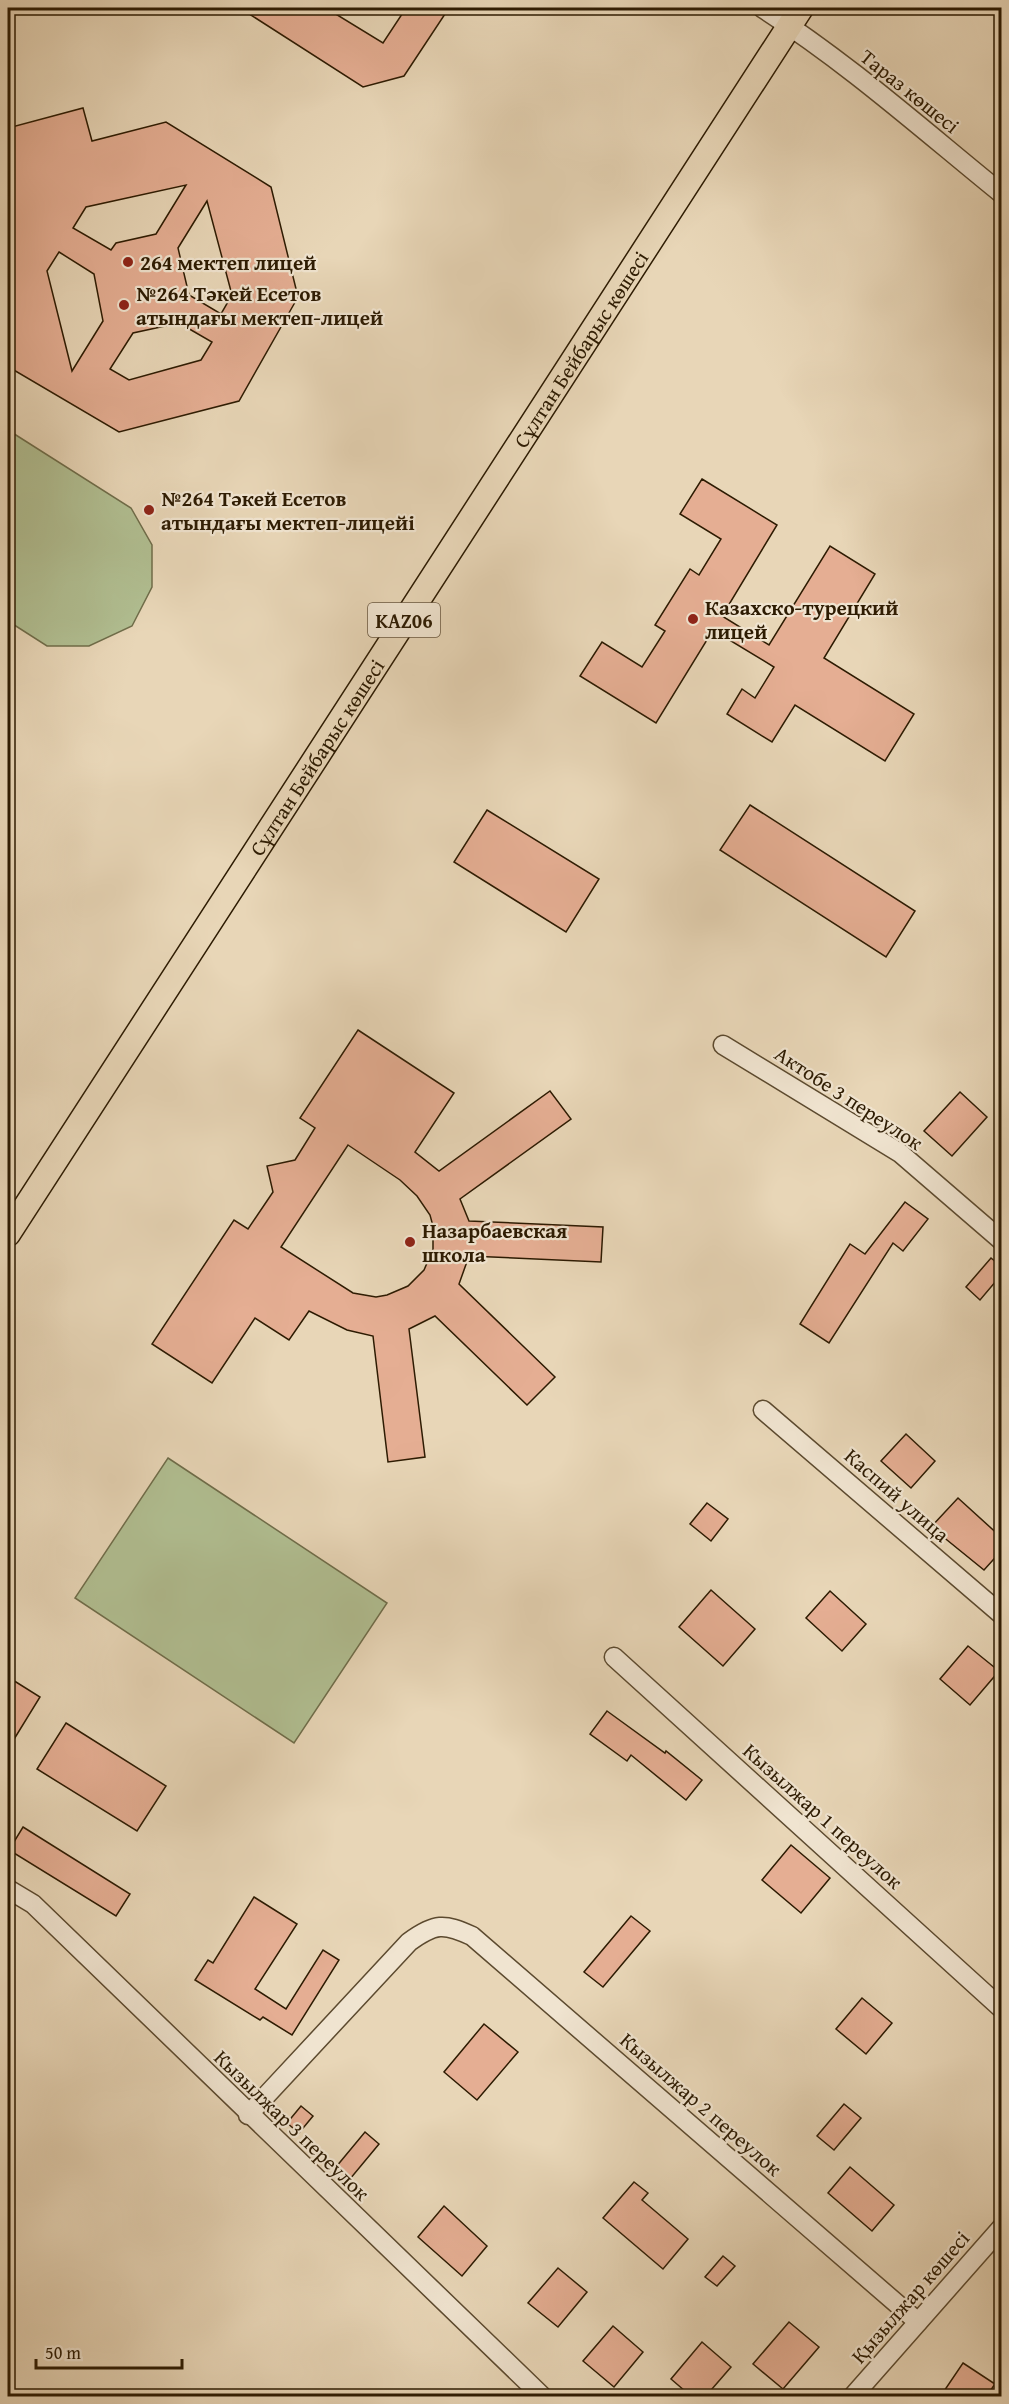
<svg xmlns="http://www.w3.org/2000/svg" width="1009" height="2404" font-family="'Gentium Book Plus',serif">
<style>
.green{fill:#b1bf92;stroke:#6f6d4a;stroke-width:1.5}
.building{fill:#e5ae93;stroke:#2d1b02;stroke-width:1.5;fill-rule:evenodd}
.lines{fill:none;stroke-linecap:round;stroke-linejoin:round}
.minor-casing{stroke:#5c4a2f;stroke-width:21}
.major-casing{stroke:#2d1b02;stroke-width:27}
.minor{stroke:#f0e4d0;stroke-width:18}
.major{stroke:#e8d6b7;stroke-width:24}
.poi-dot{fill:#8f2418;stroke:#f0e4d0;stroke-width:2}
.labels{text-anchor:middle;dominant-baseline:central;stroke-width:4.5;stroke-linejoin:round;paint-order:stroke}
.shield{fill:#f0e4d0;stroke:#685740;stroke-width:1.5}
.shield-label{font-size:20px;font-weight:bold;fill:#2d1b02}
.street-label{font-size:21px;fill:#2d1b02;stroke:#f0e4d0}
.poi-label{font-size:21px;font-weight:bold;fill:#2d1b02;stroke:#f0e4d0;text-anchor:start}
</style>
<rect width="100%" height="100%" fill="#e8d6b7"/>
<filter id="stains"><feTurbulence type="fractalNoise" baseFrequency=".00333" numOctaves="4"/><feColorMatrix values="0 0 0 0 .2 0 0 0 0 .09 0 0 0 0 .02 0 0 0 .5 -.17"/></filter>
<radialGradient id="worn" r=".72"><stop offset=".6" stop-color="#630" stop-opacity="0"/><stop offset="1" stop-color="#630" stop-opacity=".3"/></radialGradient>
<g class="green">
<polygon points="8,430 131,508 152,545 152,587 132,626 89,646 47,646 8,621"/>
<polygon points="168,1458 387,1603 294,1743 75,1598"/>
</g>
<g class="building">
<polygon points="240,8 326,8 383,43 406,8 449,8 404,76 363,87"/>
<path d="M83,108L92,141L166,122L271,187L298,297L239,401L119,432L12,369L8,352V197L13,188L8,167V128ZM186,185L156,234L116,243L111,250L73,228L86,207ZM207,201L232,295L221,314L189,295L178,248ZM59,252L94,274L103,321L72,371L47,271ZM179,323L212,342L201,360L129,380L110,369L133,333Z"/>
<polygon points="702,479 777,525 722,616 769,645 830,546 875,574 824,658 914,714 885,761 795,705 772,742 727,714 742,689 755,698 774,667 713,630 656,723 580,676 602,642 642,667 665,631 655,625 690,569 699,575 721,539 680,514"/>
<polygon points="750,805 915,911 886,957 720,850"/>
<polygon points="487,810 599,879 566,932 454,862"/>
<path d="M358,1030L454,1093L415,1152L439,1171L550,1091L571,1119L460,1199L469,1221L603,1227L601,1262L469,1256L459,1284L555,1377L527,1405L435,1316L409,1329L425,1457L388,1462L373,1336L347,1330L309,1311L289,1340L255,1318L212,1383L152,1344L234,1220L248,1229L273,1192L267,1166L295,1160L315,1128L300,1118ZM348,1145L400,1180L417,1196L430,1215L433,1226V1249L424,1270L408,1286L387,1295L376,1297L353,1293L281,1247Z"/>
<polygon points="960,1092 987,1117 952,1156 924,1131"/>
<polygon points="905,1202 928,1219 903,1251 893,1243 829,1343 800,1324 850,1244 865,1254"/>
<polygon points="991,1258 1002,1267 1002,1274 980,1300 966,1287"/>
<polygon points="906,1434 935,1461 911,1488 881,1461"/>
<polygon points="958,1498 1002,1538 1002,1550 984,1570 931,1527"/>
<polygon points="707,1503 728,1519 711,1541 690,1524"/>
<polygon points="711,1590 755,1629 723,1666 679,1627"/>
<polygon points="830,1591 866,1624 842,1651 806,1618"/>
<polygon points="968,1646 999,1671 970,1705 940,1679"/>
<polygon points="8,1677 40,1697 8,1749"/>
<polygon points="607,1711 665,1753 666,1751 702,1780 686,1800 631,1755 627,1761 590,1734"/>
<polygon points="66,1723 166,1786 137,1831 37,1769"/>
<polygon points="23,1827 130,1894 116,1916 9,1850"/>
<polygon points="791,1845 830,1878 801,1913 762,1880"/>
<polygon points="254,1897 297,1924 255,1989 286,2009 323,1950 339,1960 292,2035 263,2017 260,2020 195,1980 208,1960 213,1963"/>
<polygon points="631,1916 650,1931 603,1987 584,1972"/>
<polygon points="862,1998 892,2023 866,2054 836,2029"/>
<polygon points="484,2024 518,2052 477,2100 444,2072"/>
<polygon points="844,2104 861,2118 834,2150 817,2136"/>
<polygon points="301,2106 313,2116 299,2133 287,2123"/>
<polygon points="365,2132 379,2144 350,2179 336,2167"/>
<polygon points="850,2167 894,2205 872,2231 828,2193"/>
<polygon points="634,2182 648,2193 642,2200 688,2239 663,2269 603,2218"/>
<polygon points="444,2206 487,2246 462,2276 418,2237"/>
<polygon points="723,2256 735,2266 717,2286 705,2277"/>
<polygon points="558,2268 587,2292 558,2327 528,2303"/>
<polygon points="789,2322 819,2347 783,2389 753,2364"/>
<polygon points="613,2326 643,2352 614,2387 583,2361"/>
<polygon points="702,2342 731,2367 705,2397 692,2397 671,2379"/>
<polygon points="963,2363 995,2384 986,2397 940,2397"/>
</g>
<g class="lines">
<g class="minor-casing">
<g id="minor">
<path d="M762,8C847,62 923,130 1002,194"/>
<polyline points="723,1045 900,1153 1002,1241"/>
<polyline points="763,1410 1002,1615"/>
<polyline points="614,1657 1002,2009"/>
<polyline points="8,1889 33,1904 542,2396"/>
<path d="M248,2115L409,1942C435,1923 444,1923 472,1936L918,2322"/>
<polyline points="853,2396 1002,2227"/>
</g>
</g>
<g class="major-casing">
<g id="major">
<path id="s1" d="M8,1234L801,8"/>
</g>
</g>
<use href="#minor" class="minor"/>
<use href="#major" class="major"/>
</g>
<g class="poi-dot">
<circle cx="128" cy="262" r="6"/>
<circle cx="124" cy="305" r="6"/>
<circle cx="149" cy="510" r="6"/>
<circle cx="693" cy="619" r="6"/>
<circle cx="410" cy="1242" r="6"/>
</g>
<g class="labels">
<rect class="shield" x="368" y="603" width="72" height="34" rx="4.5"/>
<g class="shield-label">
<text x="404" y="620">KAZ06</text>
</g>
<g class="street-label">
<text transform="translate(910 91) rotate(39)">Тараз көшесі</text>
<text stroke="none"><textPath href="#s1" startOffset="1054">Сұлтан Бейбарыс көшесі</textPath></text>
<text stroke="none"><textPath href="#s1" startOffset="568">Сұлтан Бейбарыс көшесі</textPath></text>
<text transform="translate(849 1098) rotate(33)">Актобе 3 переулок</text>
<text transform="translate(897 1495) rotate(41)">Каспий улица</text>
<text transform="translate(823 1816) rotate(42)">Кызылжар 1 переулок</text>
<text transform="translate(701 2104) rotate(41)">Кызылжар 2 переулок</text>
<text transform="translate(292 2125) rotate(44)">Кызылжар 3 переулок</text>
<text transform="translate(910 2297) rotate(-49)">Қызылжар көшесі</text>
</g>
<g class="poi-label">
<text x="140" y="262">264 мектеп лицей</text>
<text x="136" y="293">№264 Тәкей Есетов<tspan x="136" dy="24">атындағы мектеп-лицей</tspan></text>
<text x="161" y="498">№264 Тәкей Есетов<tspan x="161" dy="24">атындағы мектеп-лицейі</tspan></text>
<text x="705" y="607">Казахско-турецкий<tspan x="705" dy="24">лицей</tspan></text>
<text x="422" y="1230">Назарбаевская<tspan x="422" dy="24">школа</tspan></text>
</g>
</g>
<rect width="1009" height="2404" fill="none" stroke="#e8d6b7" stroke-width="30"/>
<rect x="9" y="9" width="991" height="2386" fill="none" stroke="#2d1b02" stroke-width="3"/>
<rect x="15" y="15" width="979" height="2374" fill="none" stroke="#2d1b02" stroke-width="1.5"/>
<path d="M36 2359v9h146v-9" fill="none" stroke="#2d1b02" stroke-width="3"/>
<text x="45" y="2359" font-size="18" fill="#2d1b02" stroke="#f0e4d0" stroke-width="4.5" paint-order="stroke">50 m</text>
<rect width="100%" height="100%" filter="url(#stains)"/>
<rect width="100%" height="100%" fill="url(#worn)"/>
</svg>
